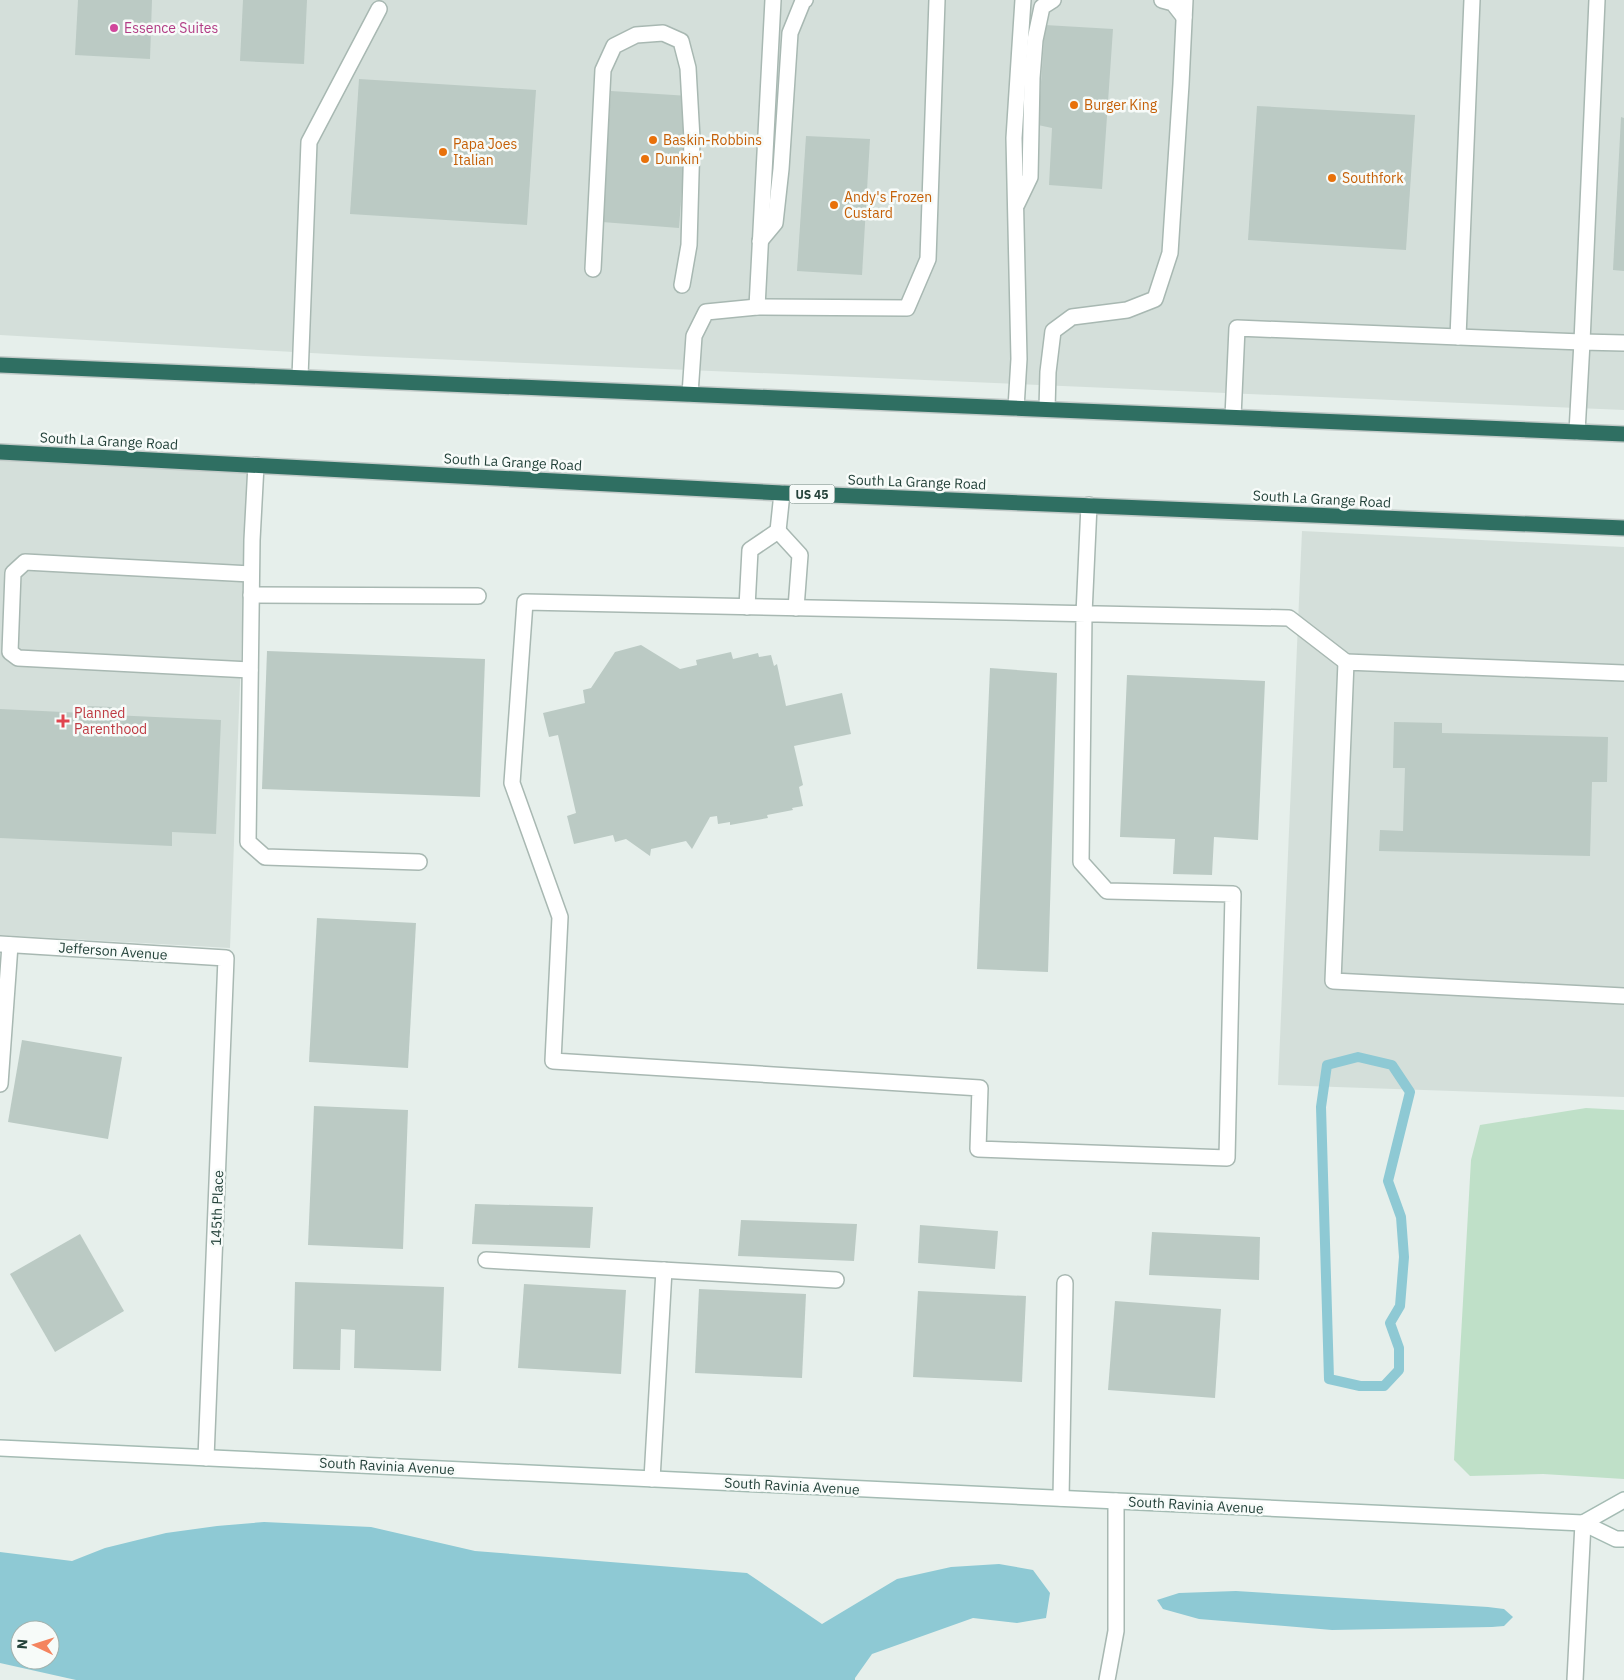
<svg xmlns="http://www.w3.org/2000/svg" width="1624" height="1680" font-family="'IBM Plex Sans',sans-serif">
<style>
.built{fill:#d4dfda}
.green{fill:#bfe0c8}
.water{fill:#8ec9d4;fill-rule:evenodd}
.lines{fill:none;stroke-linecap:round;stroke-linejoin:round}
.stream{stroke:#8ec9d4;stroke-width:10}
.building{fill:#bbcac4}
.lane-casing{stroke:#a8b8b2;stroke-width:18}
.street-casing{stroke:#a8b8b2;stroke-width:18}
.secondary-casing{stroke:#a4bbb3;stroke-width:18}
.highway-casing{stroke:#c2cac8;stroke-width:18}
.lane{stroke:#fff;stroke-width:15}
.street{stroke:#fff;stroke-width:15}
.secondary{stroke:#fff;stroke-width:15}
.highway{stroke:#2f6f62;stroke-width:15}
.hotel-dot{fill:#d1479c;stroke:#f7fbf9;stroke-width:2}
.food-dot{fill:#e8710a;stroke:#f7fbf9;stroke-width:2}
.health-dot{fill:#e0444e;stroke:#f7fbf9;stroke-width:2}
.labels{text-anchor:middle;dominant-baseline:central;stroke-width:5;stroke-linejoin:round;paint-order:stroke}
.shield{fill:#f7fbf9;stroke:#637a73;stroke-width:1}
.shield-label{font-size:12px;font-weight:bold;fill:#24423a}
.hotel-label{font-size:14px;fill:#b23c85;stroke:#f7fbf9;text-anchor:start}
.food-label{font-size:14px;fill:#c56008;stroke:#f7fbf9;text-anchor:start}
.street-label{font-size:14px;fill:#24423a;stroke:#f7fbf9}
.health-label{font-size:14px;fill:#be3a42;stroke:#f7fbf9;text-anchor:start}
</style>
<rect width="100%" height="100%" fill="#e6efeb"/>
<g class="built">
<polygon points="0,0 1624,0 1624,410 364,356 0,335"/>
<polygon points="0,458 248,471 230,948 0,935"/>
<polygon points="1302,531 1624,547 1624,1097 1278,1085"/>
</g>
<polygon class="green" points="1586,1108 1624,1110 1624,1479 1543,1474 1470,1476 1454,1460 1471,1160 1480,1125"/>
<g class="water">
<path d="M264,1522L371,1527L475,1551L747,1573L822,1624L897,1579L951,1567L999,1564L1033,1570L1050,1593L1046,1618L1017,1623L973,1618L872,1654L855,1678V1680H76L0,1663V1552L72,1561L105,1548L166,1533L217,1526ZM20,1630H50V1660H20Z"/>
<polygon points="1236,1591 1488,1607 1504,1609 1513,1617 1504,1626 1492,1627 1332,1630 1199,1619 1163,1609 1157,1600 1179,1593"/>
</g>
<g class="lines">
<polygon class="stream" points="1358,1057 1392,1065 1410,1092 1388,1181 1401,1217 1404,1257 1400,1306 1390,1323 1399,1348 1399,1370 1384,1386 1360,1386 1329,1379 1321,1107 1327,1065"/>
</g>
<g class="building">
<polygon points="78,0 152,0 150,59 75,55"/>
<polygon points="243,0 307,0 304,64 240,61"/>
<polygon points="1045,25 1113,29 1102,189 1049,185 1052,128 1038,125"/>
<polygon points="359,79 536,90 527,225 350,214"/>
<polygon points="611,91 689,96 679,228 602,222"/>
<polygon points="1257,106 1415,115 1406,250 1248,240"/>
<polygon points="1621,117 1624,118 1624,271 1613,270"/>
<polygon points="806,136 870,139 862,275 797,271"/>
<polygon points="641,645 680,669 697,665 696,660 731,652 733,659 758,653 759,657 771,655 774,666 777,664 786,706 842,693 851,734 794,746 803,785 799,787 803,806 792,808 793,810 767,815 768,818 730,825 730,822 718,824 717,816 710,817 692,849 686,841 651,849 650,856 626,839 615,842 613,835 574,844 567,816 576,813 558,735 549,737 543,713 585,703 583,690 591,688 615,652"/>
<polygon points="267,651 485,659 480,797 262,789"/>
<polygon points="990,668 1057,673 1048,972 977,969"/>
<polygon points="1127,675 1265,681 1258,840 1214,837 1212,875 1173,874 1175,839 1120,837"/>
<polygon points="85,706 112,707 112,715 221,720 216,834 172,832 172,846 0,838 0,709 84,713"/>
<polygon points="1394,722 1442,723 1442,733 1608,737 1607,782 1592,782 1590,856 1379,851 1380,830 1403,831 1405,768 1393,768"/>
<polygon points="317,918 416,923 408,1068 309,1062"/>
<polygon points="22,1040 122,1057 108,1139 8,1122"/>
<polygon points="314,1106 408,1110 403,1249 308,1245"/>
<polygon points="475,1204 593,1207 590,1248 472,1244"/>
<polygon points="741,1220 857,1224 854,1261 738,1256"/>
<polygon points="920,1225 998,1231 995,1269 918,1263"/>
<polygon points="1152,1232 1260,1237 1259,1280 1149,1275"/>
<polygon points="80,1234 124,1311 55,1352 10,1274"/>
<polygon points="295,1282 444,1287 441,1371 354,1368 355,1330 341,1329 340,1370 293,1369"/>
<polygon points="524,1284 626,1290 621,1374 518,1368"/>
<polygon points="699,1289 806,1294 802,1378 695,1373"/>
<polygon points="918,1291 1026,1296 1022,1382 913,1377"/>
<polygon points="1115,1301 1221,1309 1215,1398 1108,1390"/>
</g>
<g class="lines">
<g class="lane-casing">
<g id="lane">
<polyline points="1162,0 1173,3 1184,17"/>
<polyline points="1017,204 1030,177 1032,78 1035,40 1042,7 1053,0"/>
<polyline points="760,241 775,223 781,169 790,33 803,1 805,0"/>
<polyline points="593,269 603,70 614,46 636,35 663,33 681,41 688,68 692,139 689,245 682,285"/>
<polyline points="757,307 773,0"/>
<polyline points="1458,337 1472,0"/>
<polyline points="300,377 309,142 379,9"/>
<polyline points="690,394 694,336 706,312 757,307 907,308 928,259 937,0"/>
<polyline points="1016,408 1019,359 1014,138 1023,0"/>
<polyline points="1047,409 1048,372 1053,331 1072,317 1127,310 1155,299 1170,253 1181,84 1185,0"/>
<polyline points="1233,417 1237,328 1582,342 1597,0"/>
<polyline points="1577,432 1582,342 1624,343"/>
<polyline points="256,465 252,540 248,842 265,857 419,862"/>
<polyline points="1089,505 1084,614 1081,862 1107,891 1233,894 1227,1158 978,1149 980,1088 553,1061 560,917 512,783 525,602 1289,618 1346,662"/>
<polyline points="778,531 782,493"/>
<polyline points="251,595 478,596"/>
<polyline points="747,607 750,550 778,531 800,555 796,608"/>
<polyline points="250,670 18,658 10,652 13,573 25,562 251,574"/>
<polyline points="1624,673 1346,662 1333,981 1624,996"/>
<polyline points="0,1084 10,945"/>
<polyline points="486,1260 836,1280"/>
<polyline points="652,1479 664,1270"/>
<polyline points="1061,1498 1065,1283"/>
<polyline points="1107,1680 1116,1631 1116,1501"/>
<polyline points="1575,1680 1583,1523"/>
</g>
</g>
<g class="street-casing">
<polyline id="street" points="0,944 226,958 206,1458"/>
</g>
<g class="secondary-casing">
<g id="secondary">
<polyline points="0,1448 1583,1523 1616,1539 1624,1539"/>
<polyline points="1583,1523 1624,1500"/>
</g>
</g>
<g class="highway-casing">
<g id="highway">
<polyline points="0,365 1624,434"/>
<polyline points="0,452 782,493 1624,528"/>
</g>
</g>
<use href="#lane" class="lane"/>
<use href="#street" class="street"/>
<use href="#secondary" class="secondary"/>
<use href="#highway" class="highway"/>
</g>
<circle class="hotel-dot" cx="114" cy="28" r="5"/>
<g class="food-dot">
<circle cx="1074" cy="105" r="5"/>
<circle cx="653" cy="140" r="5"/>
<circle cx="443" cy="152" r="5"/>
<circle cx="645" cy="159" r="5"/>
<circle cx="1332" cy="178" r="5"/>
<circle cx="834" cy="205" r="5"/>
</g>
<path class="health-dot" d="M60.5 713.5h5v5h5v5h-5v5h-5v-5h-5v-5h5z"/>
<g class="labels">
<rect class="shield" x="789.5" y="484.5" width="45" height="19" rx="4"/>
<g class="shield-label">
<text x="812" y="494">US 45</text>
</g>
<g class="hotel-label">
<text x="124" y="28">Essence Suites</text>
</g>
<g class="food-label">
<text x="1084" y="105">Burger King</text>
<text x="663" y="140">Baskin-Robbins</text>
<text x="453" y="144">Papa Joes<tspan x="453" dy="16">Italian</tspan></text>
<text x="655" y="159">Dunkin'</text>
<text x="1342" y="178">Southfork</text>
<text x="844" y="197">Andy's Frozen<tspan x="844" dy="16">Custard</tspan></text>
</g>
<g class="street-label">
<text transform="translate(109 441) rotate(3)">South La Grange Road</text>
<text transform="translate(513 462) rotate(3)">South La Grange Road</text>
<text transform="translate(917 482) rotate(2)">South La Grange Road</text>
<text transform="translate(1322 499) rotate(3)">South La Grange Road</text>
<text transform="translate(113 951) rotate(4)">Jefferson Avenue</text>
<text transform="translate(217 1208) rotate(-88)">145th Place</text>
<text transform="translate(387 1466) rotate(3)">South Ravinia Avenue</text>
<text transform="translate(792 1486) rotate(3)">South Ravinia Avenue</text>
<text transform="translate(1196 1505) rotate(3)">South Ravinia Avenue</text>
</g>
<g class="health-label">
<text x="74" y="713">Planned<tspan x="74" dy="16">Parenthood</tspan></text>
</g>
</g>
<g transform="translate(35 1645) rotate(274)"><circle r="24" fill="#f7fbf9" stroke="#a3b1ad"/>
<path d="M0-4L9 19L0 12L-9 19Z" fill="#f4845f"/>
<text y="-8" font-size="14" font-weight="bold" text-anchor="middle" fill="#24423a">N</text>
</g>
</svg>
